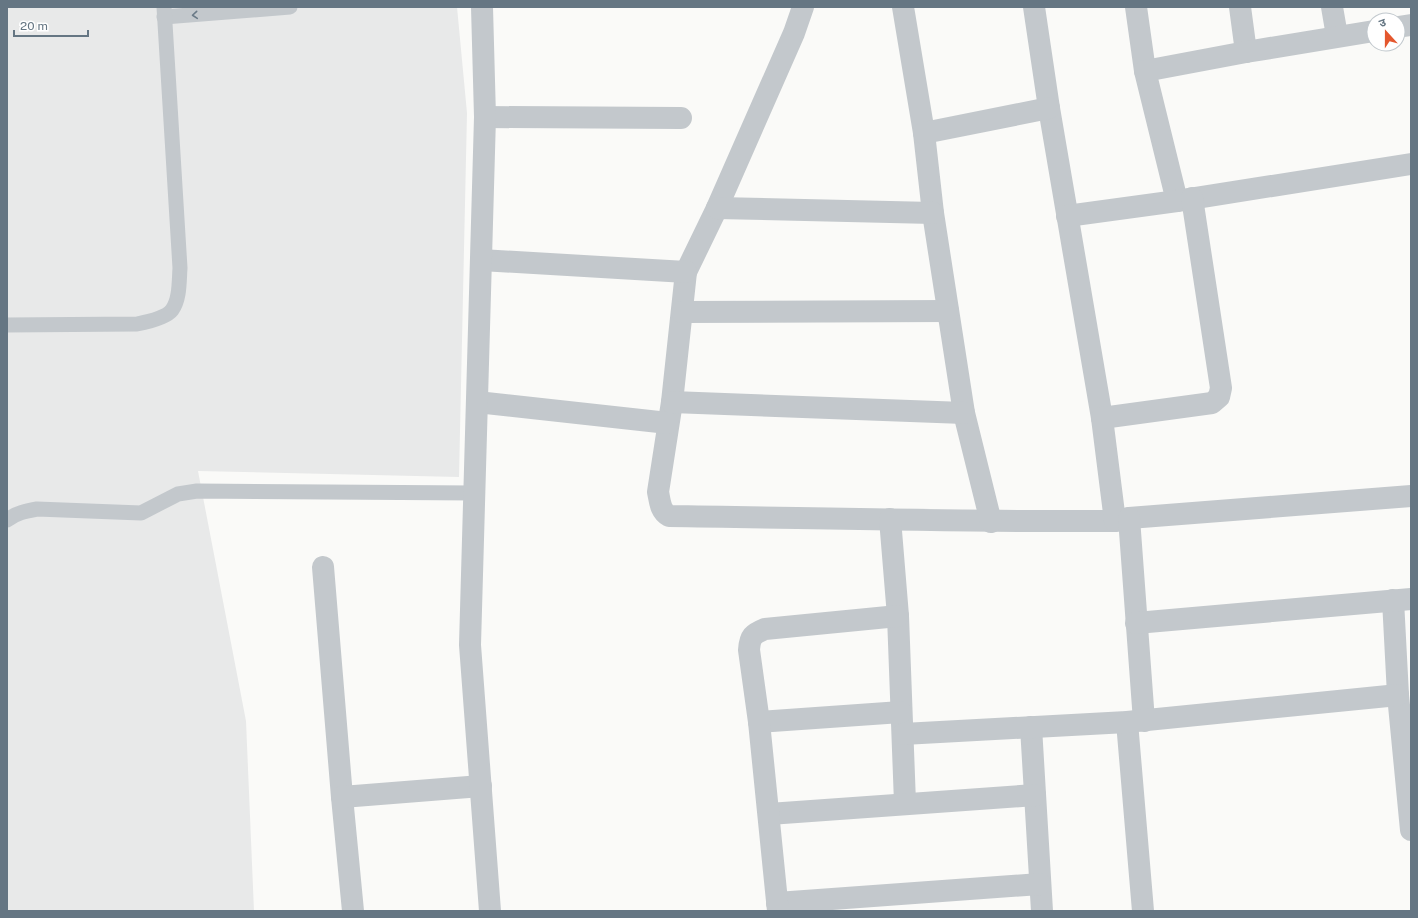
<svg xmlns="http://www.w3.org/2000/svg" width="1418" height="918" font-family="'Public Sans','Noto Sans Devanagari',sans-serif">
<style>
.built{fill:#e8e9e9}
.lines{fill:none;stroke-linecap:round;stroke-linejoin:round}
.service{stroke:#c3c8cc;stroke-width:15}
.minor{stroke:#c3c8cc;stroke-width:22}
.tertiary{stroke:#c3c8cc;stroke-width:22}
.oneway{stroke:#6a7a87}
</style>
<rect width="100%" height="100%" fill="#fafaf8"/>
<polygon class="built" points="7,7 457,7 467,113 459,477 198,471 246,721 254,911 7,911"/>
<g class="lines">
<g class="service">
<polyline points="164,17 290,7"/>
<path d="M7,325L137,324C147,322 166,318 172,310C180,299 179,281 180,268L164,7"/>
<path d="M7,520C16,513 26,511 37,509L141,513L178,494L197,491L474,493"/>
</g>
<g class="minor">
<path d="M803,7L794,33L717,208L686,272L672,402L658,492C660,501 660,511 669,516C818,518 966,522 1115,521L1129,518L1411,496"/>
<polyline points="903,7 924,133 933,213 964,413 991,522"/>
<polyline points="1034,7 1049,108 1102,418 1115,521"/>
<polyline points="1136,7 1145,71 1177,201"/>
<polyline points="1240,7 1246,52"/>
<polyline points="1332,7 1337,36"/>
<polyline points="1398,27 1411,25"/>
<polyline points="1145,71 1246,52 1374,31"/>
<polyline points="485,117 681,118"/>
<polyline points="924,133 1049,108"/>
<polyline points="717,208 933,213"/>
<polyline points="1067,216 1177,201 1411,164"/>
<polyline points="481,260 686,272"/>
<polyline points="682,312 948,311"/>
<polyline points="477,402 668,423"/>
<polyline points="672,402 964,413"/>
<polyline points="1102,418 1212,403 1219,397 1221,388 1192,198"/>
<polyline points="1129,518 1144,721"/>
<polyline points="890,519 898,616 905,803"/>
<polyline points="323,567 342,797 353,911"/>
<polyline points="1393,600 1398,695 1411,830"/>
<polyline points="1136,623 1411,599"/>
<polyline points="759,722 901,712"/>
<polyline points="1127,722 1143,911"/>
<polyline points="1031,727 1042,911"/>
<polyline points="903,734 1127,722 1398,695"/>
<polyline points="342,797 481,786"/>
<polyline points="769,814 1035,795"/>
<polyline points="777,903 1040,884"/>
<path d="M778,911L759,722L749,650C750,636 753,634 765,629L898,616"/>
</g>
<polyline class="tertiary" points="482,7 485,117 470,645 490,911"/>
</g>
<defs><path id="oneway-chevron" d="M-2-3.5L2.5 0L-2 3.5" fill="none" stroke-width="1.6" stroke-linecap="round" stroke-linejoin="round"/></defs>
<use class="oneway" href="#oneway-chevron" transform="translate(195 15) rotate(175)"/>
<rect width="1418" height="918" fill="none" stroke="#657683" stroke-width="16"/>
<g transform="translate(1386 32) rotate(339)"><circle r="19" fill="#ffffff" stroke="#c1c8cd"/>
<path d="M0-3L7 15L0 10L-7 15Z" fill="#e4572e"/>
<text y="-6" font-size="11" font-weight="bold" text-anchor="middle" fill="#657683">उ</text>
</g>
<path d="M14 30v6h74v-6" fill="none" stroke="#657683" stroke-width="2"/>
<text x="20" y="30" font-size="12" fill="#657683" stroke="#ffffff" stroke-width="3" paint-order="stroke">20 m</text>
</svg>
